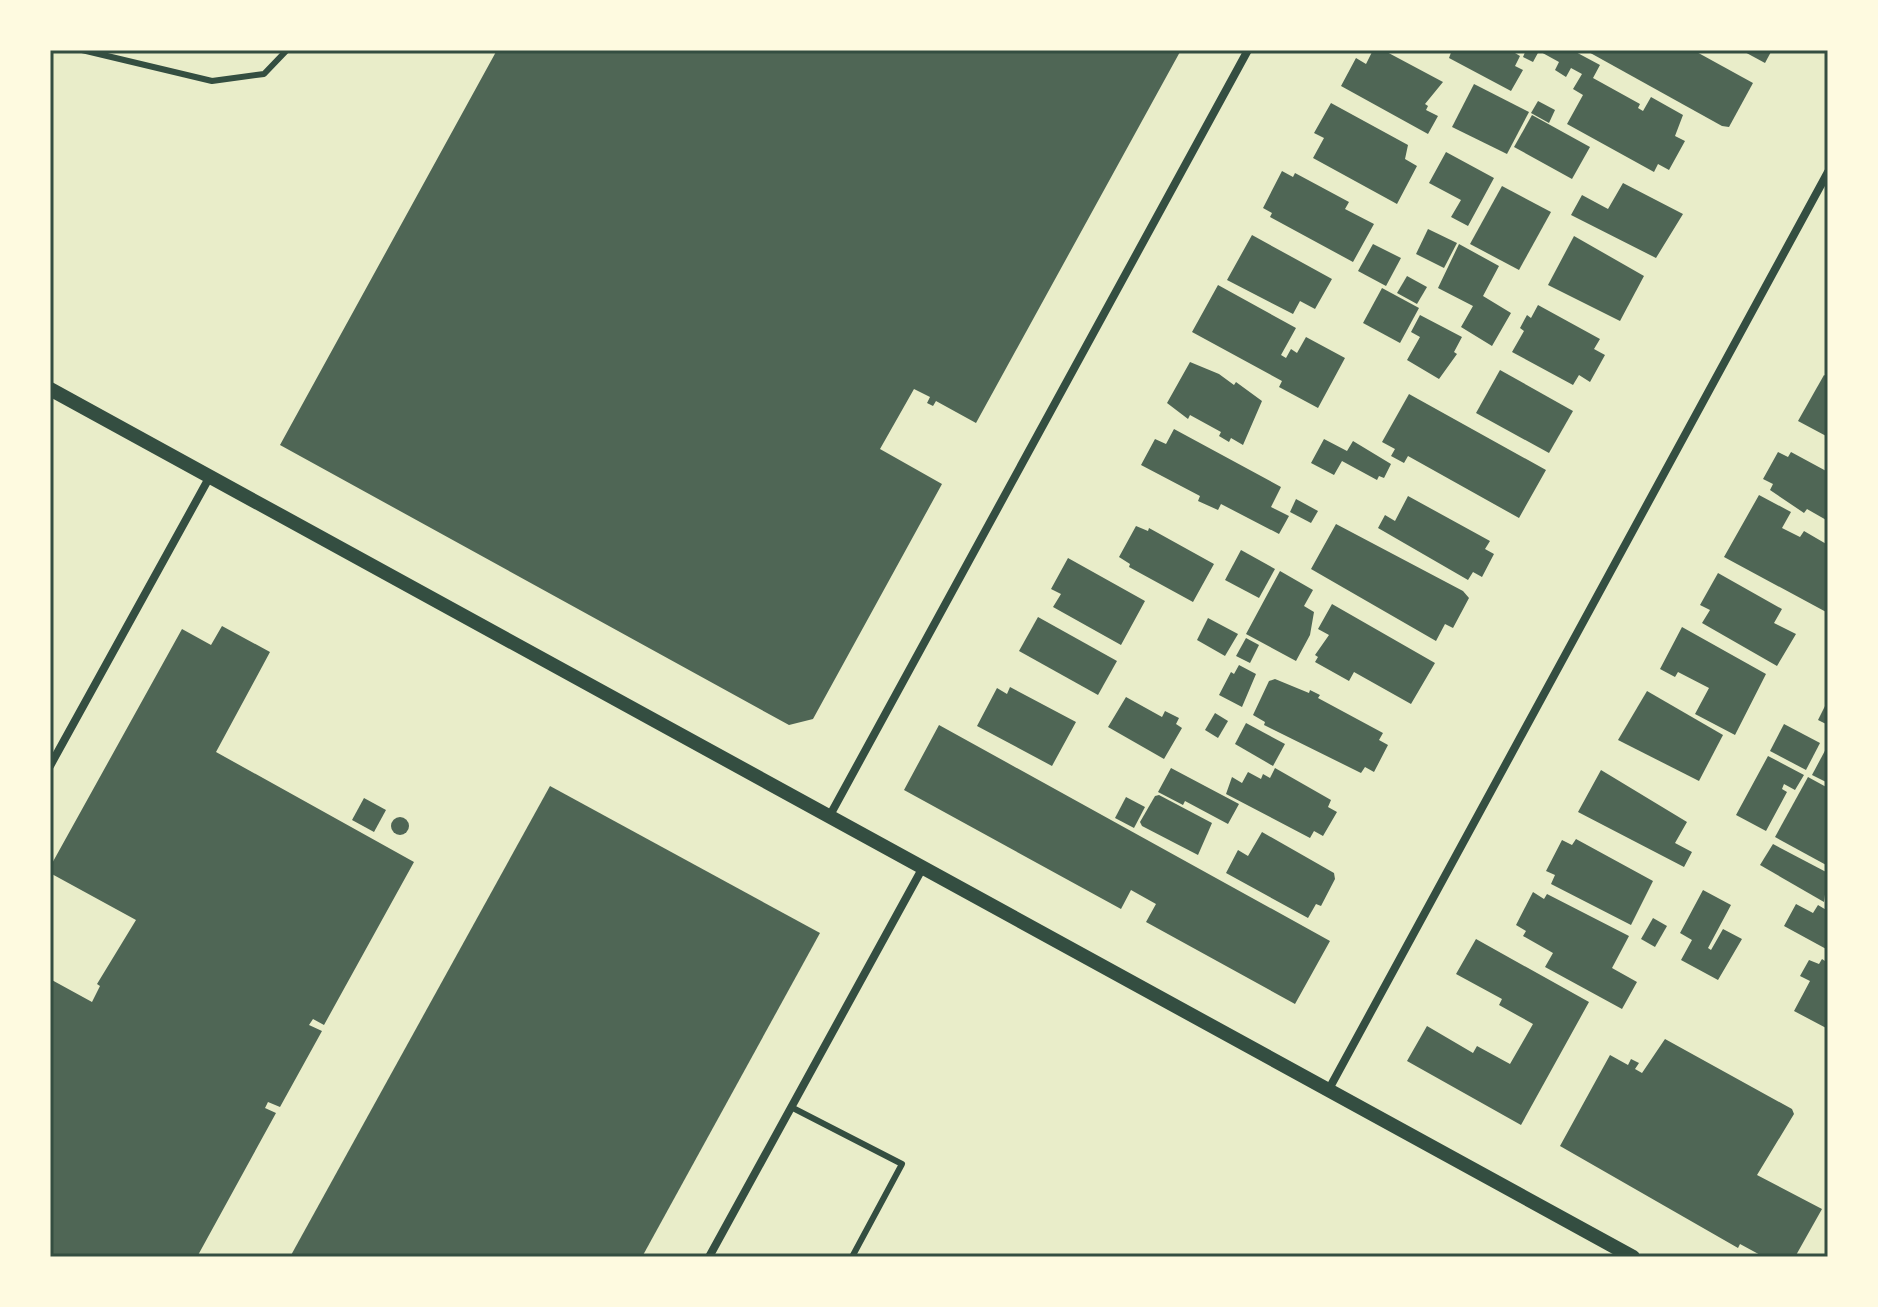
<svg xmlns="http://www.w3.org/2000/svg" width="1878" height="1307" font-family="'Roboto Condensed',sans-serif">
<style>
.building{fill:#4f6655}
.lines{fill:none;stroke-linecap:round;stroke-linejoin:round}
.service{stroke:#344e41;stroke-width:6}
.minor{stroke:#344e41;stroke-width:8}
.tertiary{stroke:#344e41;stroke-width:14}
.neatline{fill:none;stroke:#344e41;stroke-width:3}
</style>
<rect width="100%" height="100%" fill="#e9edc9"/>
<g class="building">
<polygon points="497,50 1181,50 976,423 936,401 933,406 927,403 930,397 914,389 880,449 942,484 813,719 789,725 280,445"/>
<polygon points="1373,50 1383,50 1443,82 1425,104 1428,106 1426,110 1438,116 1428,134 1341,86 1356,58 1366,64"/>
<polygon points="1452,50 1517,50 1515,53 1520,56 1515,66 1523,70 1511,91 1449,58"/>
<polygon points="1526,50 1572,50 1600,65 1593,78 1640,104 1638,108 1643,111 1651,97 1683,115 1675,136 1685,141 1669,170 1658,164 1654,172 1567,124 1583,95 1573,89 1582,74 1571,68 1566,77 1555,70 1559,62 1539,51 1533,62 1523,57"/>
<polygon points="1585,50 1693,50 1753,83 1729,127 1722,126"/>
<polygon points="1741,50 1772,50 1765,63"/>
<polygon points="1474,84 1529,112 1507,154 1452,127"/>
<polygon points="1538,101 1555,110 1549,123 1531,113"/>
<polygon points="1331,103 1408,145 1405,159 1417,166 1397,204 1313,158 1324,138 1314,133"/>
<polygon points="1532,115 1590,147 1572,179 1514,147"/>
<polygon points="1446,152 1494,178 1468,226 1451,217 1461,200 1429,183"/>
<polygon points="1282,171 1293,177 1295,173 1349,202 1345,209 1374,224 1353,262 1270,217 1272,213 1263,208"/>
<polygon points="1623,183 1683,214 1656,258 1571,215 1582,195 1608,209"/>
<polygon points="1502,186 1551,212 1519,270 1470,244"/>
<polygon points="1428,229 1457,243 1444,268 1416,254"/>
<polygon points="1252,235 1332,279 1315,309 1300,301 1293,314 1227,280"/>
<polygon points="1574,236 1644,276 1620,321 1548,285"/>
<polygon points="1373,244 1401,258 1386,286 1358,271"/>
<polygon points="1459,244 1499,266 1483,296 1511,313 1492,346 1461,327 1473,306 1438,288"/>
<polygon points="1407,276 1427,287 1417,304 1397,293"/>
<polygon points="1218,285 1296,328 1281,355 1286,358 1291,349 1297,353 1306,337 1345,358 1318,408 1279,387 1282,381 1192,332"/>
<polygon points="1382,288 1419,308 1400,343 1363,323"/>
<polygon points="1538,305 1600,339 1594,349 1605,355 1590,382 1579,375 1573,385 1512,352 1524,331 1520,328 1527,315 1531,318"/>
<polygon points="1420,315 1462,337 1454,352 1457,354 1439,379 1407,360 1420,337 1411,332"/>
<polygon points="1190,362 1219,374 1234,385 1236,382 1262,401 1243,445 1231,438 1229,442 1219,436 1221,432 1190,415 1188,419 1167,403"/>
<polygon points="1500,370 1573,411 1549,453 1476,413"/>
<polygon points="1824,375 1828,377 1828,437 1798,421"/>
<polygon points="1409,394 1546,470 1519,518 1408,456 1404,463 1391,456 1395,449 1382,442"/>
<polygon points="1174,429 1281,487 1271,507 1289,516 1279,534 1221,504 1218,510 1198,501 1200,496 1141,465 1155,439 1166,444"/>
<polygon points="1324,439 1347,451 1353,441 1391,464 1384,478 1379,476 1377,480 1342,461 1334,475 1311,463"/>
<polygon points="1778,452 1788,457 1791,452 1828,472 1828,521 1807,509 1804,513 1770,490 1773,484 1763,479"/>
<polygon points="1759,495 1791,512 1782,528 1800,537 1804,531 1828,545 1828,613 1724,557"/>
<polygon points="1408,496 1490,541 1485,549 1494,554 1482,577 1473,572 1468,580 1378,528 1385,515 1395,521"/>
<polygon points="1296,499 1318,511 1311,523 1290,512"/>
<polygon points="1336,524 1463,591 1469,598 1453,628 1445,624 1436,641 1311,569"/>
<polygon points="1136,526 1148,531 1149,528 1214,564 1193,602 1129,567 1130,564 1119,557"/>
<polygon points="1241,550 1275,569 1259,598 1225,580"/>
<polygon points="1068,558 1145,601 1121,645 1053,607 1061,594 1051,589"/>
<polygon points="1280,571 1313,590 1304,606 1314,612 1310,635 1296,661 1246,634"/>
<polygon points="1718,573 1782,609 1774,623 1796,634 1777,666 1702,623 1710,610 1700,605"/>
<polygon points="1332,604 1435,663 1411,704 1354,672 1349,681 1315,662 1318,657 1315,655 1329,635 1318,629"/>
<polygon points="1038,617 1117,661 1098,695 1019,651"/>
<polygon points="1208,618 1238,634 1225,656 1197,640"/>
<polygon points="222,626 270,652 216,752 414,862 324,1025 313,1019 309,1025 322,1031 280,1107 268,1102 265,1108 276,1113 197,1257 50,1257 50,979 92,1002 100,986 97,984 136,920 50,873 50,867 182,629 211,645"/>
<polygon points="1682,627 1766,674 1735,735 1695,714 1709,688 1678,672 1675,677 1660,669"/>
<polygon points="1246,638 1259,645 1250,663 1236,656"/>
<polygon points="1239,665 1256,674 1242,707 1219,695 1231,672 1234,674"/>
<polygon points="1275,679 1309,693 1310,690 1320,695 1318,698 1383,733 1379,740 1388,745 1374,772 1365,767 1361,773 1264,725 1265,722 1253,715 1269,681"/>
<polygon points="1010,687 1076,722 1052,766 977,726 997,688 1007,694"/>
<polygon points="1647,691 1723,735 1699,781 1618,740"/>
<polygon points="1126,697 1162,717 1165,711 1179,718 1176,724 1182,728 1164,759 1108,727"/>
<polygon points="1828,700 1828,725 1818,720"/>
<polygon points="1215,713 1228,721 1218,738 1205,730"/>
<polygon points="1246,723 1285,744 1273,766 1235,744"/>
<polygon points="1784,724 1820,743 1806,770 1770,751"/>
<polygon points="939,725 1330,941 1295,1004 1146,922 1156,904 1131,890 1121,909 904,790"/>
<polygon points="1828,745 1828,783 1812,775"/>
<polygon points="1768,756 1804,775 1795,790 1784,784 1782,789 1787,792 1766,831 1736,815"/>
<polygon points="1171,768 1239,804 1228,824 1185,801 1183,805 1158,792"/>
<polygon points="1275,768 1331,800 1328,807 1337,812 1323,836 1314,831 1310,838 1226,794 1232,777 1242,783 1248,772 1261,779 1263,774 1270,778"/>
<polygon points="1601,770 1687,822 1675,843 1692,852 1684,867 1578,812"/>
<polygon points="1808,777 1828,788 1828,866 1775,837"/>
<polygon points="550,786 820,933 642,1257 290,1257"/>
<polygon points="1159,795 1212,823 1198,855 1142,826 1140,822 1155,796"/>
<polygon points="1126,797 1145,807 1134,828 1115,818"/>
<polygon points="364,798 386,810 374,832 352,820"/>
<circle cx="400" cy="826" r="9"/>
<polygon points="1262,832 1334,873 1335,879 1321,906 1316,904 1308,918 1226,873 1238,850 1248,856"/>
<polygon points="1576,839 1653,881 1631,925 1551,884 1555,875 1546,871 1562,840 1572,845"/>
<polygon points="1773,844 1828,873 1824,902 1760,865"/>
<polygon points="1703,890 1731,905 1708,948 1711,950 1723,929 1742,939 1718,980 1681,960 1692,940 1680,933"/>
<polygon points="1533,892 1544,899 1547,894 1629,936 1612,968 1637,982 1622,1009 1545,967 1553,953 1523,936 1526,931 1516,925"/>
<polygon points="1796,904 1813,913 1818,905 1828,911 1828,950 1784,926"/>
<polygon points="1653,918 1667,926 1655,947 1641,939"/>
<polygon points="1476,939 1589,1002 1521,1125 1407,1061 1427,1026 1473,1053 1477,1046 1510,1064 1533,1024 1499,1005 1502,999 1456,974"/>
<polygon points="1822,959 1828,963 1828,1029 1794,1011 1810,981 1800,976 1809,960 1819,964"/>
<polygon points="1665,1039 1792,1109 1794,1114 1757,1175 1822,1209 1795,1257 1764,1257 1740,1244 1738,1248 1560,1146 1610,1055 1628,1065 1631,1059 1639,1063 1635,1069 1642,1073"/>
</g>
<g class="lines">
<g class="service">
<polyline points="82,50 212,81 264,74 287,50"/>
<polyline points="791,1107 902,1164 852,1257"/>
</g>
<g class="minor">
<polyline points="50,766 209,478"/>
<polyline points="829,817 1248,50"/>
<polyline points="1329,1089 1828,172"/>
<polyline points="709,1257 922,869"/>
</g>
<polyline class="tertiary" points="50,389 1633,1257"/>
</g>
<rect width="1878" height="1307" fill="none" stroke="#fefae0" stroke-width="104"/>
<rect x="52" y="52" width="1774" height="1203" class="neatline"/>
</svg>
